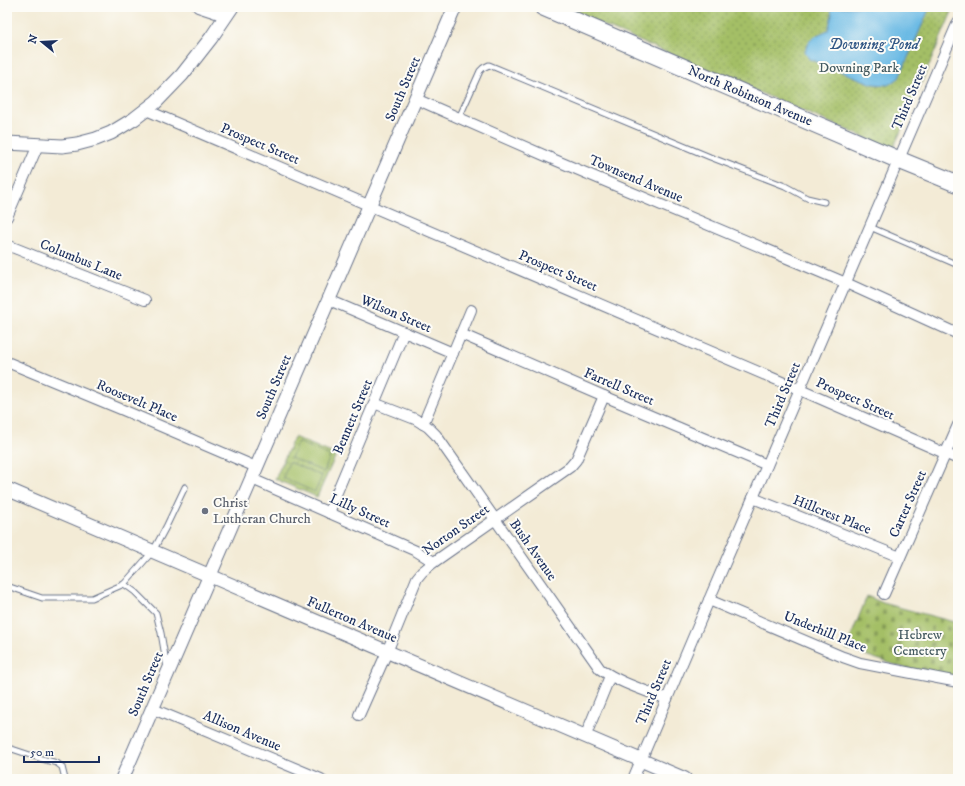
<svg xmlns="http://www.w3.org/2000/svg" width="965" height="786" font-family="'IM FELL DW Pica',serif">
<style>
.cemetery{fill:url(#cemetery-stones);stroke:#607762}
.park{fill:url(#park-dots);stroke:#607762}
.garden{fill:#a4bf66;stroke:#607762}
.water{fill:#69b9e4;stroke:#4274a1}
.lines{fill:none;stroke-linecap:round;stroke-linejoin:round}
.service-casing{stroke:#677188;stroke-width:7}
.minor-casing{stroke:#677188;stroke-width:12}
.tertiary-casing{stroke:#677188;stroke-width:15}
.trunk-casing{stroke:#677188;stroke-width:19}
.service{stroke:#fff;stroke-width:5}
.minor{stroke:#fff;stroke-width:10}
.tertiary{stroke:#fff;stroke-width:13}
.trunk{stroke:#fff;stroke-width:17}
.worship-dot{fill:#6b7280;stroke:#fdfcf7;stroke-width:1.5}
.labels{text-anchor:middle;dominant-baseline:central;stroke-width:4;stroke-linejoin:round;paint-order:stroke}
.park-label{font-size:14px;fill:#445a60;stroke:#fdfcf7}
.street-label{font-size:14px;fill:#1b2f5e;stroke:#fdfcf7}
.worship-label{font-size:14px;fill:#5b616d;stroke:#fdfcf7;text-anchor:start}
.water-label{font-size:15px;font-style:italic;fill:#325886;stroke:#fdfcf7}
</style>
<defs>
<pattern id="cemetery-stones" width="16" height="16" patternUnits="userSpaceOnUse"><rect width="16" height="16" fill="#a4bf66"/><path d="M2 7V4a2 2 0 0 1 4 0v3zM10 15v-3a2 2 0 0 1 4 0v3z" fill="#859c57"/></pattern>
<pattern id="park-dots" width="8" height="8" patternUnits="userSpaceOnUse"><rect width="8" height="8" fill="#a4bf66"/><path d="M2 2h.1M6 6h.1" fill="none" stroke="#859c57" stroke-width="1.8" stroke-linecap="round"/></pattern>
</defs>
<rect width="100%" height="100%" fill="#fdfcf7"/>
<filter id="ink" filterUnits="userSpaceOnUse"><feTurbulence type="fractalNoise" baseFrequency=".025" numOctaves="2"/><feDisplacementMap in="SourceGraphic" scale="8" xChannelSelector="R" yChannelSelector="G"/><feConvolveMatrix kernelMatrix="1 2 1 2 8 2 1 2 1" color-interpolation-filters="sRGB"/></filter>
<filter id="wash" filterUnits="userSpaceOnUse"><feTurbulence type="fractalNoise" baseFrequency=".012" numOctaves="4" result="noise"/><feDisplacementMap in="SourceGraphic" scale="16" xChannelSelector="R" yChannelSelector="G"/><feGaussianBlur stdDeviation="0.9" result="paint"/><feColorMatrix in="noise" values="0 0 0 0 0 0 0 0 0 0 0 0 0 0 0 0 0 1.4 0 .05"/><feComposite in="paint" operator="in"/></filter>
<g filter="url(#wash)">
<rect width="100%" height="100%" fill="#f3ebd6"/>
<polygon class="cemetery" points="867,596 883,603 958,623 958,680 914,671 846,649"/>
<g class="park">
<polygon points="560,7 954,7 894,147 889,148"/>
<polygon points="294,437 336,455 317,497 275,479"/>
</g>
<g class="garden">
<polygon points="298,442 330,456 324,472 291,458"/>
<polygon points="289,462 322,476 315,492 283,478"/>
</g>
<path class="water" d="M831,7H930L899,78L888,85L873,84L809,59L805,52C808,37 816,36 828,30L832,15Z"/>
</g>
<g filter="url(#ink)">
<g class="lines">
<g class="service-casing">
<g id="service">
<polyline points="459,118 480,71 483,68 489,65 710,157 785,186 807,198 824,202"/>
<polyline points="870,227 958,265"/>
<polyline points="124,584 135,592 156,613 161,633 167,668"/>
<polyline points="7,586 42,598 92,598 124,584 153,551 166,527 185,487"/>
<polyline points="12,749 42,759 57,763 62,767 65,779"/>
</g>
</g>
<g class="minor-casing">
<g id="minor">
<polyline points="198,7 225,16"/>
<polyline points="416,99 555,160 846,283 958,334"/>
<polyline points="146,110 789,385 958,459"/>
<polyline points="7,217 38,145"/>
<polyline points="7,245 145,300"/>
<polyline points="329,300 453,353"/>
<polyline points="461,334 604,396 767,465"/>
<polyline points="7,362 123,410 256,467"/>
<path d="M374,403L415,419L428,427L436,435L600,669C620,683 644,690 667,699"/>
<polyline points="423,424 471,310"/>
<polyline points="252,479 416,551 434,562"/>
<polyline points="753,498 900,557"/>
<polyline points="329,513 337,492 404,332"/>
<polyline points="884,594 958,425"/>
<polyline points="709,600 843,657 860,663 958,682"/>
<polyline points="153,709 321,779"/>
<polyline points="359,715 387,652 417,578 422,572 434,562 570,467 576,460 604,396"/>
<polyline points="585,737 610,676"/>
<polyline points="633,779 709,600 958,22"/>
</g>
</g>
<g class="tertiary-casing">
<g id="tertiary">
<polyline points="7,143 62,146 77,144 96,139 111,133 134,119 156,102 182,75 211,38 232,7"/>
<polyline points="7,489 685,779"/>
<polyline points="122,779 455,7"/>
</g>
</g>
<g class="trunk-casing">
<polyline id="trunk" points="543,7 899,160 958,184"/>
</g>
<use href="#service" class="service"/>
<use href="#minor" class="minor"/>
<use href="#tertiary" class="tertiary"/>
<use href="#trunk" class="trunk"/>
</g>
</g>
<circle class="worship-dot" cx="205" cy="511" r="4"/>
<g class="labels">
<g class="park-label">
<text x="859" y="68">Downing Park</text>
<text x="920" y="635">Hebrew<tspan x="920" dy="16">Cemetery</tspan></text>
</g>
<g class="street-label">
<text transform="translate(403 89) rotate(-67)">South Street</text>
<text transform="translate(750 96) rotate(23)">North Robinson Avenue</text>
<text transform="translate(910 97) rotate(-67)">Third Street</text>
<text transform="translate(260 144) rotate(23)">Prospect Street</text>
<text transform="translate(636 179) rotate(23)">Townsend Avenue</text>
<text transform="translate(81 260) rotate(22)">Columbus Lane</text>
<text transform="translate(558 271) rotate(23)">Prospect Street</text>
<text transform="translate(396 314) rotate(23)">Wilson Street</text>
<text transform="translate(274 387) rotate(-67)">South Street</text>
<text transform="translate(619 387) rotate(23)">Farrell Street</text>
<text transform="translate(783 395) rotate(-67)">Third Street</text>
<text transform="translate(855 399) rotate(24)">Prospect Street</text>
<text transform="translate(137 401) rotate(23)">Roosevelt Place</text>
<text transform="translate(353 417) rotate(-67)">Bennett Street</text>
<text transform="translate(908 504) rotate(-66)">Carter Street</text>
<text transform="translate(360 511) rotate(24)">Lilly Street</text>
<text transform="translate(832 515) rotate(22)">Hillcrest Place</text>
<text transform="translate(456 530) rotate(-35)">Norton Street</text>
<text transform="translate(533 550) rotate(55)">Bush Avenue</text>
<text transform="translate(352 620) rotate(23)">Fullerton Avenue</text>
<text transform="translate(825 632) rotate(22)">Underhill Place</text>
<text transform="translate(146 684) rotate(-67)">South Street</text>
<text transform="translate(654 692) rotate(-67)">Third Street</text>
<text transform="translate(242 731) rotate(23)">Allison Avenue</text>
</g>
<g class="worship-label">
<text x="213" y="503">Christ<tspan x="213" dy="16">Lutheran Church</tspan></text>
</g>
<g class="water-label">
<text x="874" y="44">Downing Pond</text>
</g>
</g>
<rect width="965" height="786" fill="none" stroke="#fdfcf7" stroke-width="24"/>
<g transform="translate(42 42) rotate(288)" stroke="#fdfcf7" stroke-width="3" paint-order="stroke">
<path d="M0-3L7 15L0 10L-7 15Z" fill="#1b2f5e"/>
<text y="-6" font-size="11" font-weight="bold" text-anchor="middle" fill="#1b2f5e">N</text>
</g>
<path d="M24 756v6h75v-6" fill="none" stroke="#1b2f5e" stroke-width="2"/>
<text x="30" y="756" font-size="12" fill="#1b2f5e" stroke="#fdfcf7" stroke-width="3" paint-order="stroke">50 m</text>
</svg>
